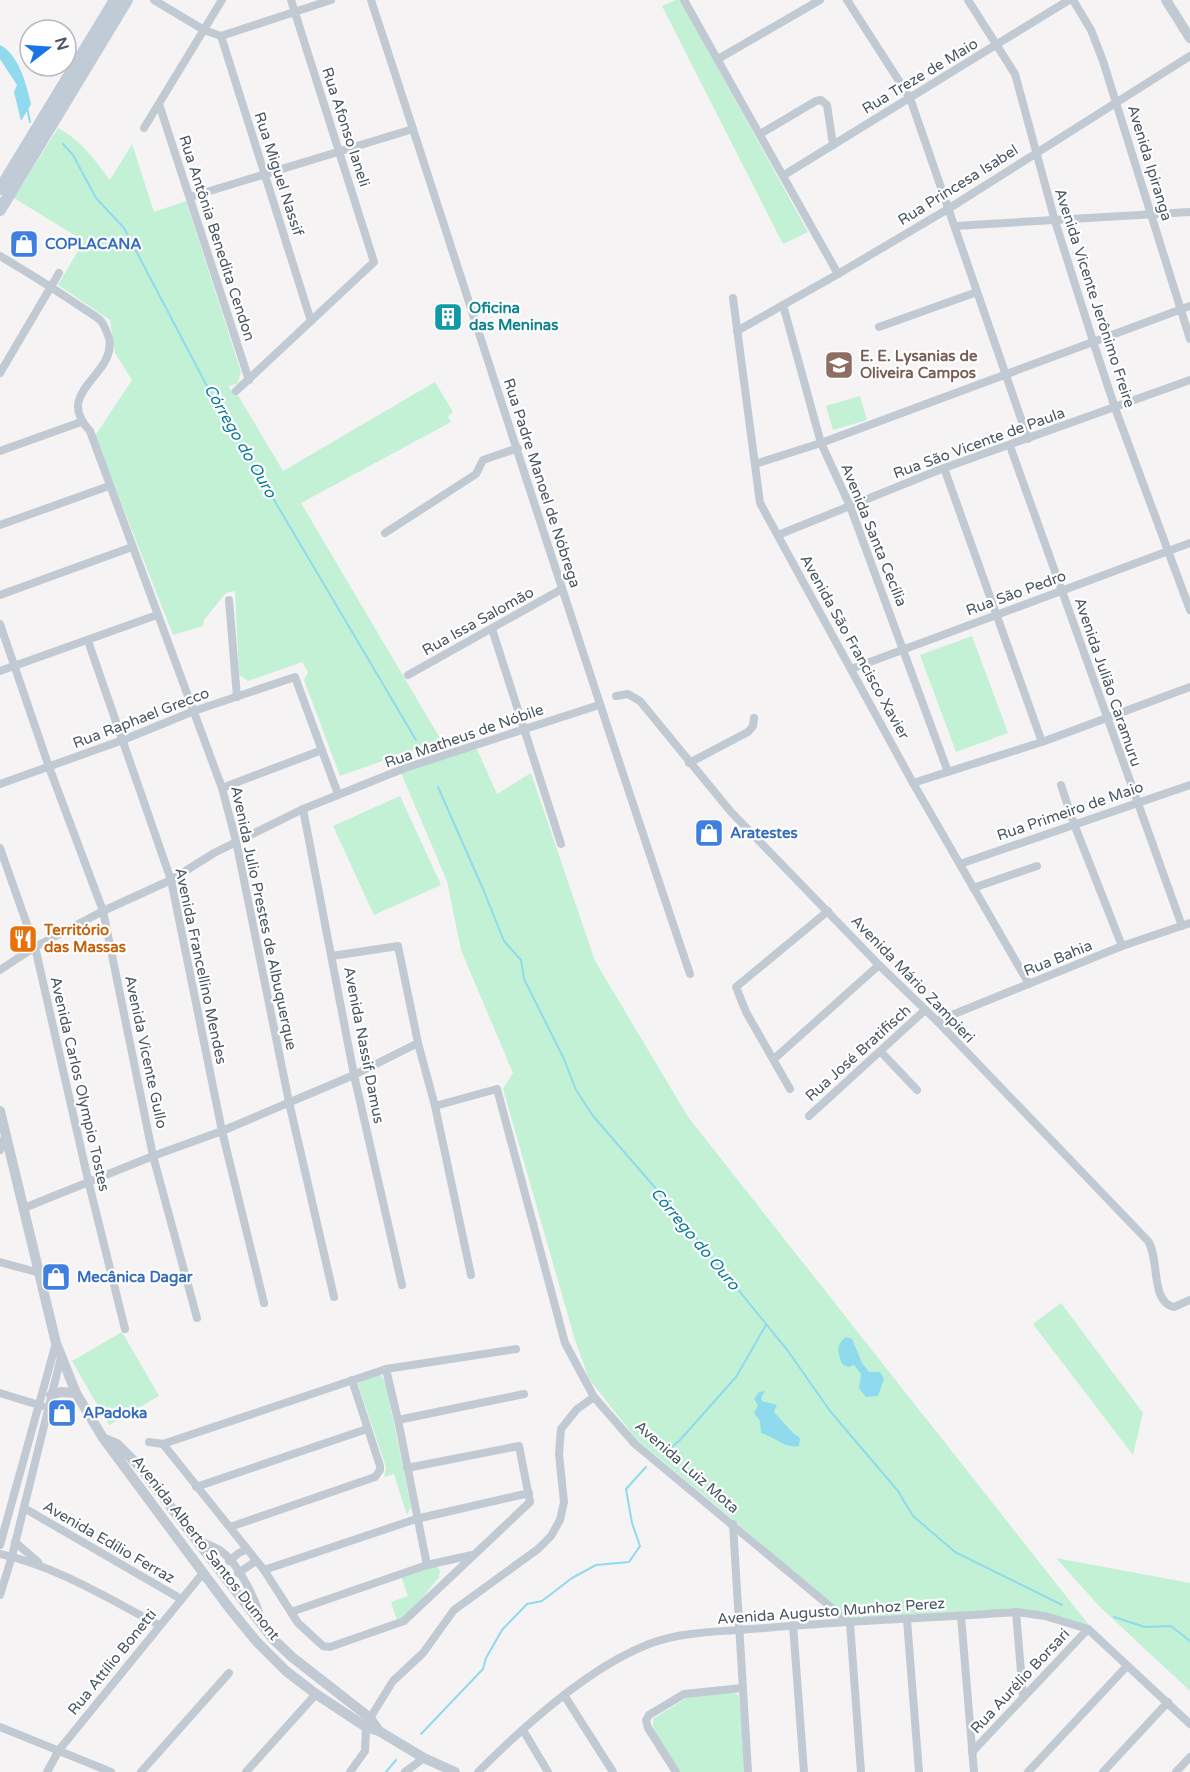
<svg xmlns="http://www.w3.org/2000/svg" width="1190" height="1772" font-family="'Varela Round',sans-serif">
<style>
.green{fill:#c3f1d5}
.water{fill:#90daee}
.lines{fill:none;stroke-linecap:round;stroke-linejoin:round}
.stream{stroke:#90daee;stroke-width:2}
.minor{stroke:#c1cad2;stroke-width:8}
.tertiary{stroke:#c1cad2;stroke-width:10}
.secondary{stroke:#c1cbd6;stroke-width:12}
.labels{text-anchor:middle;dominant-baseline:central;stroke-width:4.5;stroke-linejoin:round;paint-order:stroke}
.street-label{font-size:15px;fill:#4a5661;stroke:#fff}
.shop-label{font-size:15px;font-weight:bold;fill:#366cbe;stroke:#fff;text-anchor:start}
.culture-label{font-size:15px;font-weight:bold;fill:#0d838f;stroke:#fff;text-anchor:start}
.education-label{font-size:15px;font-weight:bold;fill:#785e54;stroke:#fff;text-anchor:start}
.food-label{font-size:15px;font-weight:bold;fill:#c56008;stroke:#fff;text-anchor:start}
.water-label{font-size:16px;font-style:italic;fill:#0c7c9b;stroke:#fff}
</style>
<rect width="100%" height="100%" fill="#f5f3f3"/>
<g class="green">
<polygon points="676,0 680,0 808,232 783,244 662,6"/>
<path d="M58,128C83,142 93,158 110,180L132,144L154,212L186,201L241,372L238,383L228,387L239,397L283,471L435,382L453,412L448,416L451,422L301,503L441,740L340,776L304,680L308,672L302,662L248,681L239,675L235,591L226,593L204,620L203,626L173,635L95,436L132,380L115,353L110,320L58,285L84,241L14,198Z"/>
<polygon points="860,396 867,420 833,430 826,406"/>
<polygon points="972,636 1008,733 956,752 920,655"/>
<polygon points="476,747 497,794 531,773 595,961 688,1117 1096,1634 1080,1623 1015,1608 960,1615 850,1622 735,1521 637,1440 589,1379 575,1340 503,1089 513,1073 461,950 447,881 401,773"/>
<polygon points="400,796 441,885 374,915 333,826"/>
<polygon points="1061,1303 1143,1413 1133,1455 1033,1324"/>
<polygon points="122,1332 159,1396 109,1425 72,1361"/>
<polygon points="379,1374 385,1380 411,1507 407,1515 394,1474 384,1477 386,1467 358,1384 359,1381"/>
<polygon points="1056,1558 1190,1583 1190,1691 1099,1606"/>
<path d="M436,1566L440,1570L439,1578C426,1591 413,1614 398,1623L391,1602L408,1596L401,1576Z"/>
<polygon points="734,1692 739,1696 745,1772 679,1772 653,1729 653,1719 688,1697"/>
</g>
<g class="water">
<path d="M0,45C19,55 26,83 31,104L21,121L14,92L17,85L0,59Z"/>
<path d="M846,1337L852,1339L862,1363L869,1372H880L884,1379L878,1396L866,1397L859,1388L861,1374L854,1365L848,1367L842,1364C838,1352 835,1345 846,1337Z"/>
<path d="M765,1391L761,1398L762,1401L777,1405L774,1412L793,1433L800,1438L799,1446C785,1449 775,1437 761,1433L760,1421L754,1413L758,1405L754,1399L759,1392Z"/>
</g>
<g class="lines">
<g class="stream">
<polyline points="27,107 30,122"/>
<polyline points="63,144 73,155 96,198 124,228 209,390 416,740"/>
<polyline points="438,787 483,889 504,941 521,960 524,979 564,1059 576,1090 593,1116 658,1191 788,1351 830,1411 898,1491 913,1516 955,1552 1062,1605"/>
<polyline points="668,1450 680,1440 736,1377 766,1325"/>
<polyline points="1114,1617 1145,1627 1171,1626 1190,1641"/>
<polyline points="421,1734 483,1669 486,1658 502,1630 527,1604 542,1601 572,1578 596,1565 629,1562 640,1546 632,1523 626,1489 646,1467"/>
<polyline points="386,1772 396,1760"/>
</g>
<g class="minor">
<polyline points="154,0 204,30 221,36"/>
<path d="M371,0C477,325 580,650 690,974"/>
<polyline points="684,0 838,274"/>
<polyline points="847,0 910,98 1028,439"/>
<polyline points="968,0 1015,74 1055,221 1093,341 1115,408 1190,610"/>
<polyline points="1073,0 1091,30 1103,61 1190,339"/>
<polyline points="221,36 311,321"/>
<polyline points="221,36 331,0"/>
<polyline points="718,59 820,0"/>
<polyline points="159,104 249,380"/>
<polyline points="144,128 222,0"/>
<polyline points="760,134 816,101 821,100 827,105 833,145"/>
<polyline points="784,175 1069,0"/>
<polyline points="190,197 413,129"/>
<polyline points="955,226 1190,212"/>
<path d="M0,256C27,272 53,288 78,305C85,310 95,315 101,321C105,326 107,333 109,338C117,376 52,391 90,431L222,788L236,841L289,1102L334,1297"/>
<polyline points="733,298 760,503 913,783 1029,984"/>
<polyline points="783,305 821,443 850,506 948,772"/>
<polyline points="879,327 977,292"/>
<polyline points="737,331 838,274 948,209 1190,56"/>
<polyline points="0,373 59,273"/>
<polyline points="236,391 374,262 291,0"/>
<polyline points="1010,446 1182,926"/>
<polyline points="0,451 81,422"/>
<polyline points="755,464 821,443 1190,306"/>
<polyline points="944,468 1042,742"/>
<polyline points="0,525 109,486"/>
<polyline points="385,533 476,474 483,460 518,448"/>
<polyline points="778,535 944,468 1190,380"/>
<polyline points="0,595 132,547"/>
<polyline points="229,600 237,697"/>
<polyline points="0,624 49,767 103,911 153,1156 197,1318"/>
<polyline points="492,629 561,844"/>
<polyline points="88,641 171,880 222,1131 264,1303"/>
<polyline points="851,669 1190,543"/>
<polyline points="0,671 157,615"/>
<polyline points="408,675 562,589"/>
<path d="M616,696L628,694L640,701L731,812L879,965L937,1021L1148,1241C1160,1259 1150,1302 1174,1307L1190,1300"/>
<polyline points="689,763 748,732 753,726 754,718"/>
<polyline points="913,783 1042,742 1190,687"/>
<polyline points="0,784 123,740 194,711 295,677 338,794"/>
<polyline points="1061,785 1074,824 1122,946"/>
<polyline points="222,788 322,750"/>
<polyline points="303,809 354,1075 402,1285"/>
<polyline points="0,848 35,947 89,1184 125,1329"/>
<polyline points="960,864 1190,785"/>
<polyline points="973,888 1037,866"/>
<polyline points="332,956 398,946 418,1043 435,1106 471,1275"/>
<polyline points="0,970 35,947 103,911 171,880 214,853 303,809 405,768 599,705"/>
<polyline points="937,1021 1122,946 1190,923"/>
<polyline points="881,1052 917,1090"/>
<polyline points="774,1059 879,965"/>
<polyline points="790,1089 746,1012 736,987 828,911"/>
<polyline points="435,1106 497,1089 565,1343 594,1397 635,1444 850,1623 861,1772"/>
<polyline points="809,1116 925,1010"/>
<polyline points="0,1150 6,1134"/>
<polyline points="24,1208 153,1156 222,1131 354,1075 418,1043"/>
<polyline points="0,1262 40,1273"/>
<polyline points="386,1369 398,1420 427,1565"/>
<polyline points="0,1393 42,1406"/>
<polyline points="398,1420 524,1394"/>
<polyline points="149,1442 163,1444 386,1369 516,1349"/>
<polyline points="163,1444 264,1570 298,1623 323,1646 330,1647 404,1621 530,1502 519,1446 407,1468"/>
<polyline points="196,1487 367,1429"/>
<polyline points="24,1508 181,1599"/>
<polyline points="733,1524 748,1772"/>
<polyline points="230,1527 375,1477 380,1470 380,1466 352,1380"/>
<path d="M196,1539C204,1543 213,1546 221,1551C239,1564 258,1603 262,1624"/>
<polyline points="15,1542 38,1562"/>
<polyline points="0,1545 56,1343"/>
<path d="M0,1554C58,1567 107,1598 159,1625"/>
<polyline points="229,1561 239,1553 247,1549"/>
<polyline points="264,1570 416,1519 529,1493"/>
<polyline points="238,1573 256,1561"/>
<polyline points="0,1595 12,1556 61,1357"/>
<polyline points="291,1612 427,1565 472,1555"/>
<polyline points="1016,1612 1023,1696"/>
<polyline points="961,1616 974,1772"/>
<polyline points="907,1620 919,1772"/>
<polyline points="793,1625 804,1772"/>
<polyline points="564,1695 613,1772"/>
<polyline points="0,1727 111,1772"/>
<polyline points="523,1730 548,1772"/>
<polyline points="972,1752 1088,1629"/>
<polyline points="47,1772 59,1750 203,1573"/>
<polyline points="141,1772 229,1673"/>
<polyline points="246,1772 316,1694"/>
<polyline points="350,1772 365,1751 366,1727 370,1718 393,1681 423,1653 454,1610 538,1549 551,1536 560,1520 564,1502 559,1454 561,1429 577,1409 594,1397"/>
<polyline points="405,1772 424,1758"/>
<path d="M478,1772C523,1727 589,1667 649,1644C686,1630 726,1632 765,1628C849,1621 932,1618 1016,1612L1045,1616L1088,1629L1190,1724"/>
<polyline points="676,1772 648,1728 646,1720 649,1715 684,1694 742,1688"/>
<polyline points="1028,1772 1127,1666"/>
<polyline points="1103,1772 1168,1702"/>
<polyline points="1176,1772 1190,1757"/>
</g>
<g class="tertiary">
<polyline points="1166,0 1190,38"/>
<polyline points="0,1111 56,1343 76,1393 103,1438 230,1609 257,1642 286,1671 316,1694 366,1727 379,1731 424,1758 455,1772"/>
<polyline points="51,1395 61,1392 76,1393"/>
<polyline points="105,1439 117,1444 139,1466 273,1639 292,1657 370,1718 379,1731"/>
</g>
<g class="secondary">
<polyline points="0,189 115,0"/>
<polyline points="0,210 127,0"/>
</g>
</g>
<defs>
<g id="shop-square" transform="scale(1.5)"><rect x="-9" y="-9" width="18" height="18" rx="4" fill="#3f7fe0" stroke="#fff"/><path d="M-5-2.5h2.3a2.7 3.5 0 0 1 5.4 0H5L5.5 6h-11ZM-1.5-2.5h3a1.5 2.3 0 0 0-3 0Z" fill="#fff"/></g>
<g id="building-square" transform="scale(1.5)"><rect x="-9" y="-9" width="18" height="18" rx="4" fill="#0f9aa8" stroke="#fff"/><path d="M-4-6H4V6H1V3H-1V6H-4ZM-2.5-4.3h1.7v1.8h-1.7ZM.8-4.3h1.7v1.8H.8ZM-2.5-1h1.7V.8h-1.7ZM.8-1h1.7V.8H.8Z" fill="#fff"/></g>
<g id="school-square" transform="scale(1.5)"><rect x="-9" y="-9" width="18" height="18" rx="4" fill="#8d6e63" stroke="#fff"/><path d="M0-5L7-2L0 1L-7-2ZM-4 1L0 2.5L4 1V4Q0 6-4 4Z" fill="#fff"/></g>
<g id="restaurant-square" transform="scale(1.5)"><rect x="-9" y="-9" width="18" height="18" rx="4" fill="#e8710a" stroke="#fff"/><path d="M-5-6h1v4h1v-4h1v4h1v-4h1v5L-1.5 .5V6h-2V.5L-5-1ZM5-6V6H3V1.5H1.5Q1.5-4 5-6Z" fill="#fff"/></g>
</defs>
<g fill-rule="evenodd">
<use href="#shop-square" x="24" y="244"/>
<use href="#building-square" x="448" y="317"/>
<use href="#school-square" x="839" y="365"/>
<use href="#shop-square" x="709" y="833"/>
<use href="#restaurant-square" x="23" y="939"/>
<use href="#shop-square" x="56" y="1277"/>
<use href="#shop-square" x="62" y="1413"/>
</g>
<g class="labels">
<g class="street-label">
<text transform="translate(920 76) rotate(-31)">Rua Treze de Maio</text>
<text transform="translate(346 127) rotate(72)">Rua Afonso Ianeli</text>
<text transform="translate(1150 163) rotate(73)">Avenida Ipiranga</text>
<text transform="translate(279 174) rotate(72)">Rua Miguel Nassif</text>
<text transform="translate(958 185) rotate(-32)">Rua Princesa Isabel</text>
<text transform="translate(217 238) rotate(72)">Rua Antônia Benedita Cendon</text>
<text transform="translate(1095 298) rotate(72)">Avenida Vicente Jerônimo Freire</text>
<text transform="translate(979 443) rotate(-20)">Rua São Vicente de Paula</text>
<text transform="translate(542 483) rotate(72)">Rua Padre Manoel de Nóbrega</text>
<text transform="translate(874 535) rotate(68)">Avenida Santa Cecília</text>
<text transform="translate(1016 593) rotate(-20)">Rua São Pedro</text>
<text transform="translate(478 621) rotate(-29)">Rua Issa Salomão</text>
<text transform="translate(855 647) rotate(61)">Avenida São Francisco Xavier</text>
<text transform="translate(1108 682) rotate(71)">Avenida Julião Caramuru</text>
<text transform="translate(141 718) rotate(-21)">Rua Raphael Grecco</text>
<text transform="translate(464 736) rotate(-19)">Rua Matheus de Nóbile</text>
<text transform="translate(1070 811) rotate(-19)">Rua Primeiro de Maio</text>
<text transform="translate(264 918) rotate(78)">Avenida Julio Prestes de Albuquerque</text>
<text transform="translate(1058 958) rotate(-22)">Rua Bahia</text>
<text transform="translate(201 966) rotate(78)">Avenida Francellino Mendes</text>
<text transform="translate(913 979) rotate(46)">Avenida Mário Zampieri</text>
<text transform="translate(364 1045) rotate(79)">Avenida Nassif Damus</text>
<text transform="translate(146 1052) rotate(78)">Avenida Vicente Gullo</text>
<text transform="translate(858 1053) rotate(-42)">Rua José Bratifisch</text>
<text transform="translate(80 1084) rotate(77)">Avenida Carlos Olympio Tostes</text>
<text transform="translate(687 1467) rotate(41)">Avenida Luiz Mota</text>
<text transform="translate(109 1542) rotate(30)">Avenida Edílio Ferraz</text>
<text transform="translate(206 1548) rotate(52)">Avenida Alberto Santos Dumont</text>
<text transform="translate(831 1611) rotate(-4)">Avenida Augusto Munhoz Perez</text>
<text transform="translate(112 1662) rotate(-51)">Rua Attílio Bonetti</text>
<text transform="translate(1020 1681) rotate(-47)">Rua Aurélio Borsari</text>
</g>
<g class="shop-label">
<text x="45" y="244">COPLACANA</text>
<text x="730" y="833">Aratestes</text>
<text x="77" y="1277">Mecânica Dagar</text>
<text x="83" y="1413">APadoka</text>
</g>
<g class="culture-label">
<text x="469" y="308">Oficina<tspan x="469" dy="17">das Meninas</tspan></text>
</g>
<g class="education-label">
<text x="860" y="356">E. E. Lysanias de<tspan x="860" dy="17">Oliveira Campos</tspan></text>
</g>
<g class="food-label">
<text x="44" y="930">Território<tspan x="44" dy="17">das Massas</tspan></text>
</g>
<g class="water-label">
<text transform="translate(240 441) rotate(60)">Córrego do Ouro</text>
<text transform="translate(695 1239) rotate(50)">Córrego do Ouro</text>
</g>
</g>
<g transform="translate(48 48) rotate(73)"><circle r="28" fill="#ffffff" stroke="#b7bbc0" stroke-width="1.5"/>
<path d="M0-4.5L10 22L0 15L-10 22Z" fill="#1a73e8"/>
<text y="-9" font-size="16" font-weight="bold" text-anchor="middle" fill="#4a5661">N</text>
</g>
</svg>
